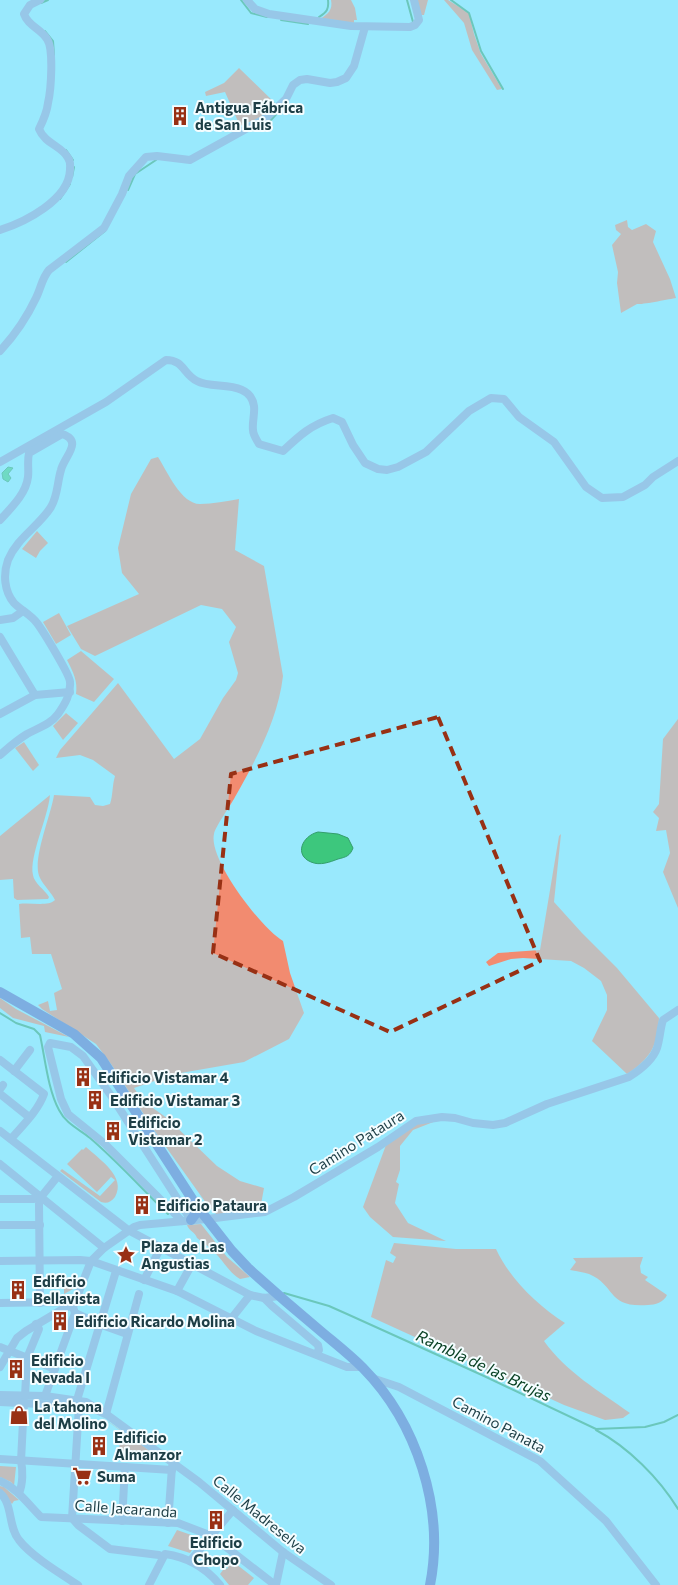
<svg xmlns="http://www.w3.org/2000/svg" width="678" height="1585" font-family="Commissioner,sans-serif">
<style>
.grass{fill:#f28b70}
.water{fill:#3dc77d;stroke:#339e6c}
.lines{fill:none;stroke-linecap:round;stroke-linejoin:round}
.stream{stroke:#339e6c;stroke-width:2}
.minor{stroke:#949ece;stroke-width:8}
.major{stroke:#5c67be;stroke-width:10}
.marked{fill:none;stroke:#983014;stroke-width:4;stroke-dasharray:10 6;stroke-linejoin:round}
.labels{text-anchor:middle;dominant-baseline:central;stroke-width:4;stroke-linejoin:round;paint-order:stroke}
.poi-label{font-size:15px;font-weight:bold;fill:#1d3e46;stroke:#f5fdff;text-anchor:start}
.street-label{font-size:15px;fill:#1d3e46;stroke:#f5fdff}
.water-label{font-size:16px;font-style:italic;fill:#0a4225;stroke:#f5fdff}
</style>
<rect width="100%" height="100%" fill="#99e9fd"/>
<g class="grass">
<path d="M331,0H351L355,8L357,20H354V23L320,19C328,14 333,10 331,0Z"/>
<polygon points="416,0 428,0 424,15 421,15"/>
<polygon points="444,0 448,0 469,13 474,34 481,54 502,89 497,90 472,50 464,23"/>
<polygon points="239,68 276,104 259,118 240,126 225,92 206,96 205,92 224,83"/>
<path d="M627,220L628,227L632,230L646,224L656,231L653,242L670,279L676,298C670,299 641,305 637,304L621,313L617,283L618,272L612,245L621,234L616,230L615,225Z"/>
<path d="M158,457C167,471 181,504 200,504C213,504 226,501 239,499L235,550L264,566L283,676C278,719 256,760 235,797C231,805 215,827 214,834C208,859 261,928 283,941L290,973L304,1013L289,1039L244,1062L175,1074L134,1088L143,1101L167,1118L217,1166L240,1181L264,1188L260,1210L217,1215L206,1203L156,1133L111,1064L96,1044L42,1009L38,1005L48,1001L50,1011L57,1010L54,993L62,989L51,954H32L30,937L21,938L19,904C30,902 48,907 55,900C51,892 44,886 40,878C31,862 51,815 54,795L90,797L95,805L103,806L110,804C113,795 112,786 115,776L93,760L80,755L56,758L60,750L118,683L174,759L200,739L223,698L236,680L238,673L229,642L236,627L222,609L201,605L95,656L81,649L67,626L139,594L122,573L118,548L131,494L151,459Z"/>
<polygon points="37,531 48,543 40,551 36,558 22,549"/>
<polygon points="59,613 71,635 56,644 43,622"/>
<path d="M81,651L114,679L94,702L76,694C78,681 73,672 67,660Z"/>
<polygon points="66,713 78,723 63,740 53,726"/>
<polygon points="678,719 678,908 663,872 670,853 666,830 656,831 659,818 653,812 659,804 663,739"/>
<polygon points="24,742 39,765 33,771 15,748"/>
<path d="M50,795C48,818 29,856 33,875C34,883 45,890 49,897L48,899L17,900L14,898L13,879L0,880V836Z"/>
<path d="M561,834L554,902L582,933L617,968L659,1018C658,1046 650,1059 627,1074L592,1041L607,1010V995L601,981L584,968L571,961L523,958L511,959L489,966L486,962L498,953L540,950L559,836Z"/>
<polygon points="0,998 16,1009 69,1037 45,1032 44,1026 13,1018 0,1008"/>
<polygon points="441,1119 413,1130 400,1146 400,1170 396,1182 399,1184 395,1203 408,1223 446,1241 393,1237 370,1217 363,1207 386,1145 416,1124"/>
<path d="M86,1147C99,1159 127,1177 115,1197C111,1202 107,1204 101,1202L60,1171L62,1169L100,1196L115,1180L111,1177L97,1192L67,1164L82,1149L83,1150Z"/>
<path d="M201,1224L227,1257L250,1277L240,1279C230,1273 226,1265 218,1256C212,1249 204,1243 197,1238C195,1232 189,1231 187,1225Z"/>
<path d="M394,1243L456,1249H496C510,1279 537,1305 565,1323L544,1341C566,1372 599,1391 630,1413L623,1418L605,1420L564,1405L371,1317L386,1260L393,1263L396,1257L390,1253Z"/>
<path d="M643,1257L640,1266L641,1273L648,1277L645,1280L667,1295C664,1302 655,1305 648,1305C606,1308 617,1286 589,1274C583,1272 576,1271 570,1270L576,1262L573,1258Z"/>
<polygon points="75,1278 82,1278 75,1288 64,1294 64,1281 75,1280"/>
<polygon points="92,1410 160,1458 160,1461 118,1459 121,1431"/>
<polygon points="0,1466 16,1467 14,1486 11,1482 0,1477"/>
<polygon points="0,1486 4,1487 19,1500 14,1501 12,1504 0,1489"/>
<polygon points="177,1530 200,1538 190,1553 168,1546"/>
<polygon points="231,1560 254,1578 248,1585 229,1585 220,1574 223,1570 228,1568 227,1565"/>
</g>
<g class="water">
<polygon points="8,467 13,468 8,474 11,478 8,482 3,479 2,473"/>
<path d="M318,832L338,834L348,838L353,848C350,856 346,857 338,859C330,862 320,866 311,862C294,855 302,836 318,832Z"/>
</g>
<g class="lines">
<g class="stream">
<polyline points="241,0 251,13 267,17"/>
<polyline points="407,0 413,22"/>
<polyline points="451,0 469,13 481,51 503,89"/>
<polyline points="41,3 48,0"/>
<path d="M319,17C327,12 329,9 328,0"/>
<polyline points="281,20 308,24"/>
<polyline points="45,31 53,41 54,55"/>
<polyline points="260,125 271,120 280,110"/>
<polyline points="66,150 73,160"/>
<polyline points="72,177 74,167"/>
<polyline points="128,190 135,174 156,160"/>
<polyline points="60,199 70,184"/>
<polyline points="66,262 105,231"/>
<path d="M0,1013L16,1023L34,1029L40,1035C45,1058 48,1090 59,1110C66,1124 79,1129 90,1138C118,1162 142,1189 168,1214"/>
<polyline points="284,1293 329,1306 347,1314 484,1376 596,1429 645,1427 664,1422 678,1415"/>
<path d="M596,1430C628,1447 659,1478 678,1509"/>
</g>
<g class="minor">
<polyline points="247,0 255,9 269,14 351,26 410,27 415,25 419,20 414,0"/>
<path d="M0,230C25,222 69,200 70,170C70,165 71,162 68,158C62,146 45,144 39,129C43,121 47,112 48,103C51,90 54,49 47,39C40,28 28,26 24,14L30,5L40,0"/>
<path d="M0,351C14,336 27,317 36,298C41,288 42,278 49,270L104,228L122,194L129,176L146,157L157,156L190,160L266,118L286,99L293,85L300,80L307,79L330,83L337,82L346,78L354,66L365,27"/>
<path d="M0,462L106,402L166,360C184,360 183,374 197,381C213,390 250,379 254,406C255,414 252,422 253,430C253,435 257,440 259,444L283,451C300,435 311,425 333,418L342,422L353,445L365,463L378,469L387,470L398,467L426,452L469,411L491,398L504,399L519,417L554,442L586,487L602,498L623,497L645,485L653,477L678,461"/>
<path d="M0,520C11,508 26,494 28,477C29,469 27,462 29,453L62,434C84,441 64,457 61,470C57,483 58,495 51,507C39,526 17,538 8,560C3,574 4,591 14,603C21,610 31,615 37,623C43,631 70,675 70,682C71,694 65,704 58,714C51,724 38,728 27,734C17,740 8,748 0,755"/>
<polyline points="0,620 13,618 23,611"/>
<polyline points="0,637 35,695"/>
<polyline points="0,714 35,695 70,692"/>
<path d="M0,1060L44,1094C38,1111 22,1126 11,1139"/>
<polyline points="14,1071 30,1050"/>
<polyline points="0,1089 3,1085"/>
<polyline points="0,1094 29,1117"/>
<polyline points="0,1131 128,1230 250,1295 264,1298 279,1296"/>
<polyline points="0,1164 104,1248"/>
<polyline points="0,1199 34,1199 41,1197"/>
<polyline points="182,1221 105,1144 68,1114 61,1099 48,1047 50,1043 71,1047 83,1056 112,1097 191,1220"/>
<polyline points="0,1225 40,1225"/>
<polyline points="0,1261 80,1260 91,1261 177,1291 256,1331 347,1367 362,1367"/>
<polyline points="144,1280 161,1247"/>
<polyline points="177,1291 192,1264"/>
<polyline points="264,1298 272,1306 318,1345 319,1350 316,1354"/>
<polyline points="0,1303 60,1302 68,1306"/>
<polyline points="40,1303 39,1204 41,1197 58,1176"/>
<polyline points="75,1313 99,1324 127,1334"/>
<polyline points="231,1319 250,1295"/>
<polyline points="0,1347 55,1369"/>
<polyline points="0,1367 17,1338 26,1331 68,1306 73,1307"/>
<polyline points="372,1378 399,1387 540,1461 606,1521 656,1585"/>
<polyline points="0,1395 45,1396 86,1402 106,1414 199,1482 283,1552 331,1585"/>
<polyline points="25,1396 27,1358 39,1329 36,1324"/>
<path d="M45,1396L75,1313L73,1307L91,1261L104,1248L134,1227L140,1225L207,1219L265,1212L294,1197L378,1147L416,1121L442,1117L455,1118L473,1123L493,1125L505,1123L547,1104L629,1077C640,1070 653,1060 657,1048C660,1039 660,1029 663,1020L678,1010"/>
<polyline points="77,1400 116,1271"/>
<polyline points="0,1402 79,1406 91,1408 106,1414 139,1294"/>
<polyline points="0,1459 172,1470"/>
<path d="M0,1481C17,1488 28,1504 41,1517L178,1523L212,1536L275,1585"/>
<path d="M0,1493C13,1504 8,1527 19,1540C31,1556 61,1574 78,1585"/>
<path d="M19,1493C23,1484 23,1470 21,1461L24,1402"/>
<polyline points="123,1512 168,1517"/>
<polyline points="72,1518 79,1406"/>
<polyline points="72,1518 78,1525 110,1549 159,1555"/>
<polyline points="122,1521 125,1467"/>
<polyline points="168,1523 172,1467"/>
<polyline points="190,1561 233,1510"/>
<path d="M149,1585L165,1554C187,1557 206,1568 220,1585"/>
<polyline points="276,1585 283,1552"/>
</g>
<g class="major">
<path d="M0,992L74,1034L101,1058L196,1205L232,1251L248,1268C270,1288 293,1308 317,1328C332,1341 348,1353 363,1368C417,1423 445,1509 430,1585"/>
<polyline points="191,1220 196,1213 196,1205"/>
</g>
</g>
<path d="M0 0H678V1585H0ZM438,717L540,961L390,1032L213,953L231,774Z" fill="#99e9fd" fill-opacity=".55" fill-rule="evenodd"/>
<path class="marked" d="M438,717L540,961L390,1032L213,953L231,774Z"/>
<defs>
<g id="building-bare" transform="scale(1.5)"><path d="M-4-6H4V6H1V3H-1V6H-4ZM-2.5-4.3h1.7v1.8h-1.7ZM.8-4.3h1.7v1.8H.8ZM-2.5-1h1.7V.8h-1.7ZM.8-1h1.7V.8H.8Z" fill="#983014" stroke="#f5fdff" stroke-width="2.5" paint-order="stroke"/></g>
<g id="sight-bare" transform="scale(1.5)"><path d="M0-6L1.8-2.2L6-1.7L2.9 1.2L3.7 5.4L0 3.3L-3.7 5.4L-2.9 1.2L-6-1.7L-1.8-2.2Z" fill="#983014" stroke="#f5fdff" stroke-width="2.5" paint-order="stroke"/></g>
<g id="shop-bare" transform="scale(1.5)"><path d="M-5-2.5h2.3a2.7 3.5 0 0 1 5.4 0H5L5.5 6h-11ZM-1.5-2.5h3a1.5 2.3 0 0 0-3 0Z" fill="#983014" stroke="#f5fdff" stroke-width="2.5" paint-order="stroke"/></g>
<g id="supermarket-bare" transform="scale(1.5)"><path d="M-6-5.5h2.5l.6 2H6L4.5 2H-2.5L-4.4-4H-6ZM-1.5 3.2a1.3 1.3 0 1 0 .1 0ZM3 3.2a1.3 1.3 0 1 0 .1 0Z" fill="#983014" stroke="#f5fdff" stroke-width="2.5" paint-order="stroke"/></g>
</defs>
<g fill-rule="evenodd">
<use href="#building-bare" x="180" y="116"/>
<use href="#building-bare" x="83" y="1077"/>
<use href="#building-bare" x="95" y="1100"/>
<use href="#building-bare" x="113" y="1131"/>
<use href="#building-bare" x="142" y="1205"/>
<use href="#sight-bare" x="126" y="1255"/>
<use href="#building-bare" x="18" y="1290"/>
<use href="#building-bare" x="60" y="1321"/>
<use href="#building-bare" x="16" y="1369"/>
<use href="#shop-bare" x="19" y="1415"/>
<use href="#building-bare" x="99" y="1446"/>
<use href="#supermarket-bare" x="82" y="1476"/>
<use href="#building-bare" x="216" y="1520"/>
</g>
<g class="labels">
<g class="poi-label">
<text x="195" y="107">Antigua Fábrica<tspan x="195" dy="17">de San Luis</tspan></text>
<text x="98" y="1077">Edificio Vistamar 4</text>
<text x="110" y="1100">Edificio Vistamar 3</text>
<text x="128" y="1122">Edificio<tspan x="128" dy="17">Vistamar 2</tspan></text>
<text x="157" y="1205">Edificio Pataura</text>
<text x="141" y="1246">Plaza de Las<tspan x="141" dy="17">Angustias</tspan></text>
<text x="33" y="1281">Edificio<tspan x="33" dy="17">Bellavista</tspan></text>
<text x="75" y="1321">Edificio Ricardo Molina</text>
<text x="31" y="1360">Edificio<tspan x="31" dy="17">Nevada I</tspan></text>
<text x="34" y="1406">La tahona<tspan x="34" dy="17">del Molino</tspan></text>
<text x="114" y="1437">Edificio<tspan x="114" dy="17">Almanzor</tspan></text>
<text x="97" y="1476">Suma</text>
<text x="216" y="1542" text-anchor="middle">Edificio<tspan x="216" dy="17">Chopo</tspan></text>
</g>
<g class="street-label">
<text transform="translate(356 1142) rotate(-32)">Camino Pataura</text>
<text transform="translate(499 1424) rotate(28)">Camino Panata</text>
<text transform="translate(126 1508) rotate(4)">Calle Jacaranda</text>
<text transform="translate(260 1514) rotate(39)">Calle Madreselva</text>
</g>
<g class="water-label">
<text transform="translate(484 1365) rotate(25)">Rambla de las Brujas</text>
</g>
</g>
</svg>
